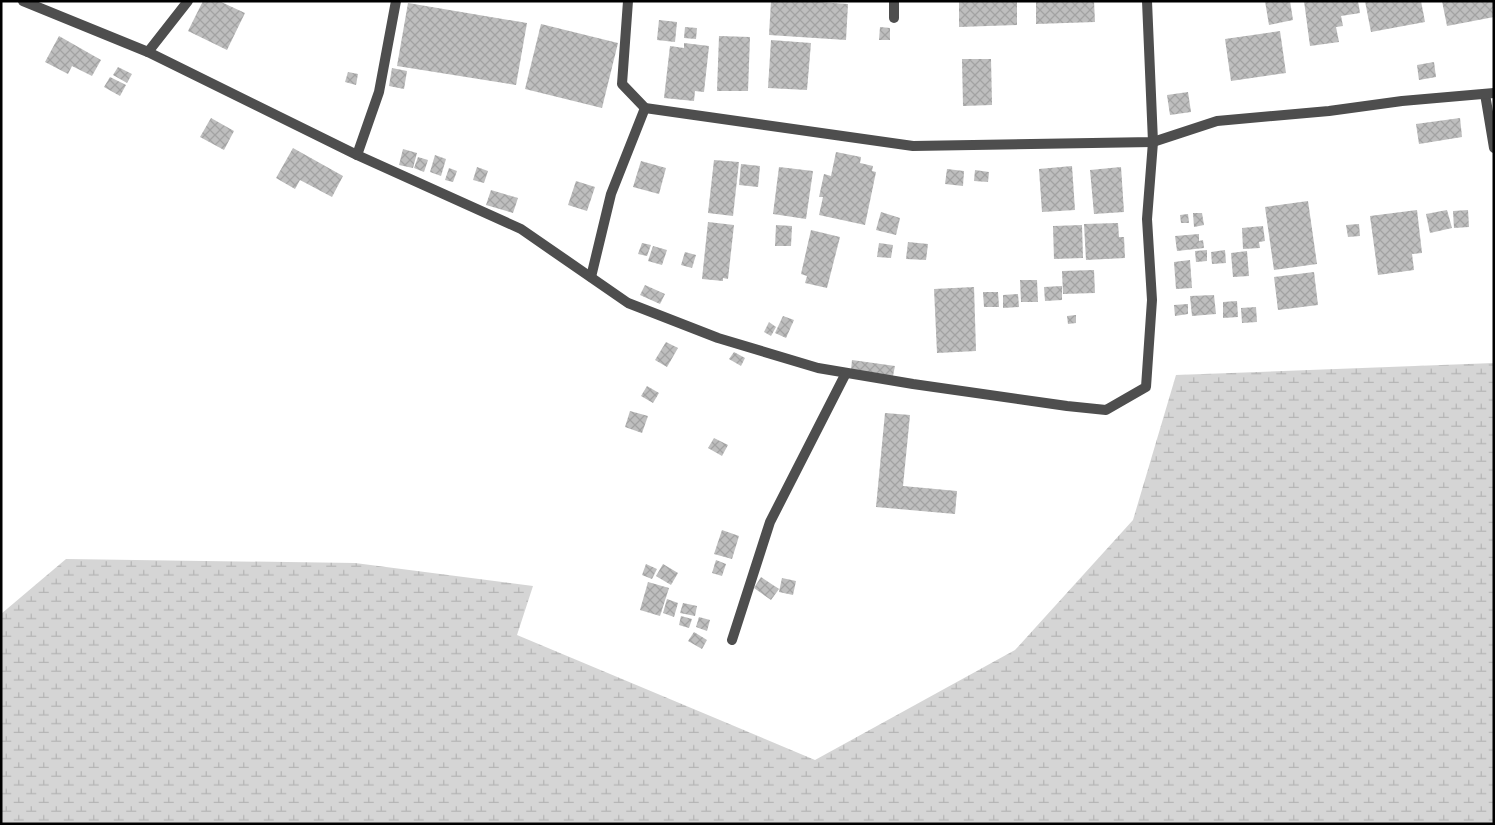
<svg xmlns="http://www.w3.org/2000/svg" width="1495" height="825" font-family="Quicksand,sans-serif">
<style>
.wetland{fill:url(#wetland-marsh)}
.building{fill:url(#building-cross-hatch)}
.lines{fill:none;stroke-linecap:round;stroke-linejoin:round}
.service{stroke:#4e4e4e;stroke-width:10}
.minor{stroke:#4e4e4e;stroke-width:10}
</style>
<defs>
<pattern id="wetland-marsh" width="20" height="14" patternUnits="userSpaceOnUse" patternTransform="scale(1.25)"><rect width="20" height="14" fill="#d5d5d5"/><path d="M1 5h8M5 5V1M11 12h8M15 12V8" fill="none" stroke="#b5b5b5"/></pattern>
<pattern id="building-cross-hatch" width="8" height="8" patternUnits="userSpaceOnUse" patternTransform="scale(1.25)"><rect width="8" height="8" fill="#bebebe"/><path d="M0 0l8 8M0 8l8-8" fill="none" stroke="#a2a2a2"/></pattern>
</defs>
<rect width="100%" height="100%" fill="#fff"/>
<polygon class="wetland" points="1494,363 1494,824 1,824 1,614 66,559 355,563 533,586 517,635 815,760 1015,650 1133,520 1176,375"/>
<g class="building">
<polygon points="203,1 219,1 245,13 227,50 188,31"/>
<polygon points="771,1 805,1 848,4 846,40 769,35"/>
<polygon points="959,1 1017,1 1017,25 959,27"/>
<polygon points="1036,1 1094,1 1095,22 1036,24"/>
<polygon points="1265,1 1290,1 1293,20 1269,25"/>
<polygon points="1304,1 1358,1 1360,13 1341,16 1343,26 1336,27 1339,42 1310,46"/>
<polygon points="1365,1 1421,1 1425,22 1371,32"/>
<polygon points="1442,1 1494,1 1494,17 1447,26"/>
<polygon points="408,3 527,23 516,85 397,66"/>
<polygon points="659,20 677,22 675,42 657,40"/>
<polygon points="541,24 618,43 602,108 525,89"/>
<polygon points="685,27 697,28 696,39 684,38"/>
<polygon points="880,27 890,28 890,40 879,40"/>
<polygon points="1280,31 1286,73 1231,81 1225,39"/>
<polygon points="59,36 101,60 92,76 72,66 68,74 45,62"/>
<polygon points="719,36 750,37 748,91 717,91"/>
<polygon points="771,40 811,43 807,90 768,88"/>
<polygon points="684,43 709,46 704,92 695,91 694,101 664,98 670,46 684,48"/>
<polygon points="962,59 991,59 992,105 963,106"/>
<polygon points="1434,62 1436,77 1419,80 1417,65"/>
<polygon points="118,67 132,74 127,83 113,75"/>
<polygon points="392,68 407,71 404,89 389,86"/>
<polygon points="348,72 358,74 356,85 345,82"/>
<polygon points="110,77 126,85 120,96 104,87"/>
<polygon points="1188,92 1191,112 1170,115 1167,95"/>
<polygon points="211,118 234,131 224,150 200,137"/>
<polygon points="1460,118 1462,137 1419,144 1416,124"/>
<polygon points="293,148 343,176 332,197 300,180 295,189 276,178"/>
<polygon points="403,149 417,153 413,168 399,165"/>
<polygon points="836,152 861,157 860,163 873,166 872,171 876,172 865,225 819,215 823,197 819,197 824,174 831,176"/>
<polygon points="435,155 446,159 441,176 430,172"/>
<polygon points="418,157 428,160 424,172 414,168"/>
<polygon points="714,160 739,162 733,216 708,213"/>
<polygon points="641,161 666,168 659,194 633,187"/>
<polygon points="741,164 760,166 758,187 739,185"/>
<polygon points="1072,166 1075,210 1042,212 1039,169"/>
<polygon points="477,167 488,171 484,183 473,180"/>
<polygon points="779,167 813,171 806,219 773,214"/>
<polygon points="1121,167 1124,212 1094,214 1090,170"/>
<polygon points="449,168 457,171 453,182 445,180"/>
<polygon points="947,169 964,171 963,186 945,184"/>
<polygon points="975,170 989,172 988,182 974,181"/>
<polygon points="576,181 595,187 587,211 568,205"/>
<polygon points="491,190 518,198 513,213 486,205"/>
<polygon points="1308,201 1317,264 1274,270 1265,207"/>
<polygon points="1417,210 1422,253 1412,254 1414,270 1378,275 1370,216"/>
<polygon points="1447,210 1452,228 1430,233 1426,214"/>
<polygon points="1468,210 1469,227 1454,228 1453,211"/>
<polygon points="881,212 900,218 896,235 876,230"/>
<polygon points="1193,213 1202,213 1204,225 1194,227"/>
<polygon points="1188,214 1189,223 1181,223 1180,215"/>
<polygon points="708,222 734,225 728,279 723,278 723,281 702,279"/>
<polygon points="1118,223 1119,237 1124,237 1125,258 1086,260 1084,224"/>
<polygon points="1359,224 1360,236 1348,237 1346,225"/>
<polygon points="776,225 792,226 791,246 775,246"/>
<polygon points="1082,225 1083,258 1054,259 1053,226"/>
<polygon points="1263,226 1265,241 1259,242 1260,248 1243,249 1242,228"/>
<polygon points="811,230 840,237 827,288 805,283 807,276 801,274"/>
<polygon points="1199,234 1199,241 1203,240 1204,248 1177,251 1175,236"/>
<polygon points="908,242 928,244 926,260 906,259"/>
<polygon points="642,243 651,245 647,256 638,254"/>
<polygon points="879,243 893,245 891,258 877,257"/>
<polygon points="653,246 667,250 662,265 648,261"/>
<polygon points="1207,250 1207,261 1196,262 1195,251"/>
<polygon points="1225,250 1226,263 1212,264 1211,252"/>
<polygon points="1247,251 1249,276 1233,277 1231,253"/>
<polygon points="685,252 696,255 692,268 681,265"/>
<polygon points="1190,260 1192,288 1176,289 1174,262"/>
<polygon points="1094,270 1095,293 1063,294 1062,271"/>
<polygon points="1314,272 1318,305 1278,310 1274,277"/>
<polygon points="1020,280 1037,280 1038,302 1021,302"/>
<polygon points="645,285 665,294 660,304 640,295"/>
<polygon points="1062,286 1062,300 1045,301 1044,287"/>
<polygon points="974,287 976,351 937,353 934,289"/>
<polygon points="983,292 998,292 999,307 984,307"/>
<polygon points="1018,294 1019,307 1003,308 1003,295"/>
<polygon points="1214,295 1216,314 1192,316 1190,296"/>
<polygon points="1237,301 1238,317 1223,318 1223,302"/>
<polygon points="1188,304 1188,314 1175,316 1174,305"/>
<polygon points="1256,307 1257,322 1242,323 1241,308"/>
<polygon points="1076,315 1076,323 1068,324 1067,316"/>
<polygon points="783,316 794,320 786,338 775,333"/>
<polygon points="769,322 776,327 771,336 764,332"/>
<polygon points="666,342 678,348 667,367 655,360"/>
<polygon points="734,352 745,358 741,366 729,359"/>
<polygon points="852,360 895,366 893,376 851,370"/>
<polygon points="647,386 659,393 653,403 641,396"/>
<polygon points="630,411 648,416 642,433 625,427"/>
<polygon points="885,413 910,415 903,486 957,491 955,514 876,507"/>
<polygon points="714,438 728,445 722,456 708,448"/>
<polygon points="722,530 739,536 732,559 714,554"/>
<polygon points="716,560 726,564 722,576 712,573"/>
<polygon points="646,564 657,569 652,579 642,575"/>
<polygon points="663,564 678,573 671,585 656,576"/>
<polygon points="761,577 779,589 771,600 754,588"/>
<polygon points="782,578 796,581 793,595 779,592"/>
<polygon points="648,582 669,588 660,616 640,610"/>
<polygon points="667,599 678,603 674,617 663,613"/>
<polygon points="683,603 697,606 695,616 680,613"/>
<polygon points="681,616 692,619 689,628 679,625"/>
<polygon points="699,617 710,620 707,631 696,627"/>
<polygon points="694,632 707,640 702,649 688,641"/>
</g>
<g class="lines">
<g class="service">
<polyline points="148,52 188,1"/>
<polyline points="1485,94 1494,148"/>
</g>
<g class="minor">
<polyline points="23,1 148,52 357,155 521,229 628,303 718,338 818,368 913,384 1067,406 1106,410 1146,387 1152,300 1147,219 1153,142 1147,1"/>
<polyline points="628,1 622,84 645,108 913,146 1153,142 1217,121 1329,111 1402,101 1494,93"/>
<polyline points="894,18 894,1"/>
<polyline points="357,155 379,92 396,1"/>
<polyline points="591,277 611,194 645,108"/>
<polyline points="732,640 770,522 846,373"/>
</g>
</g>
<rect width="1495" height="825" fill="none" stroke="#000000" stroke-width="5"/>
</svg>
